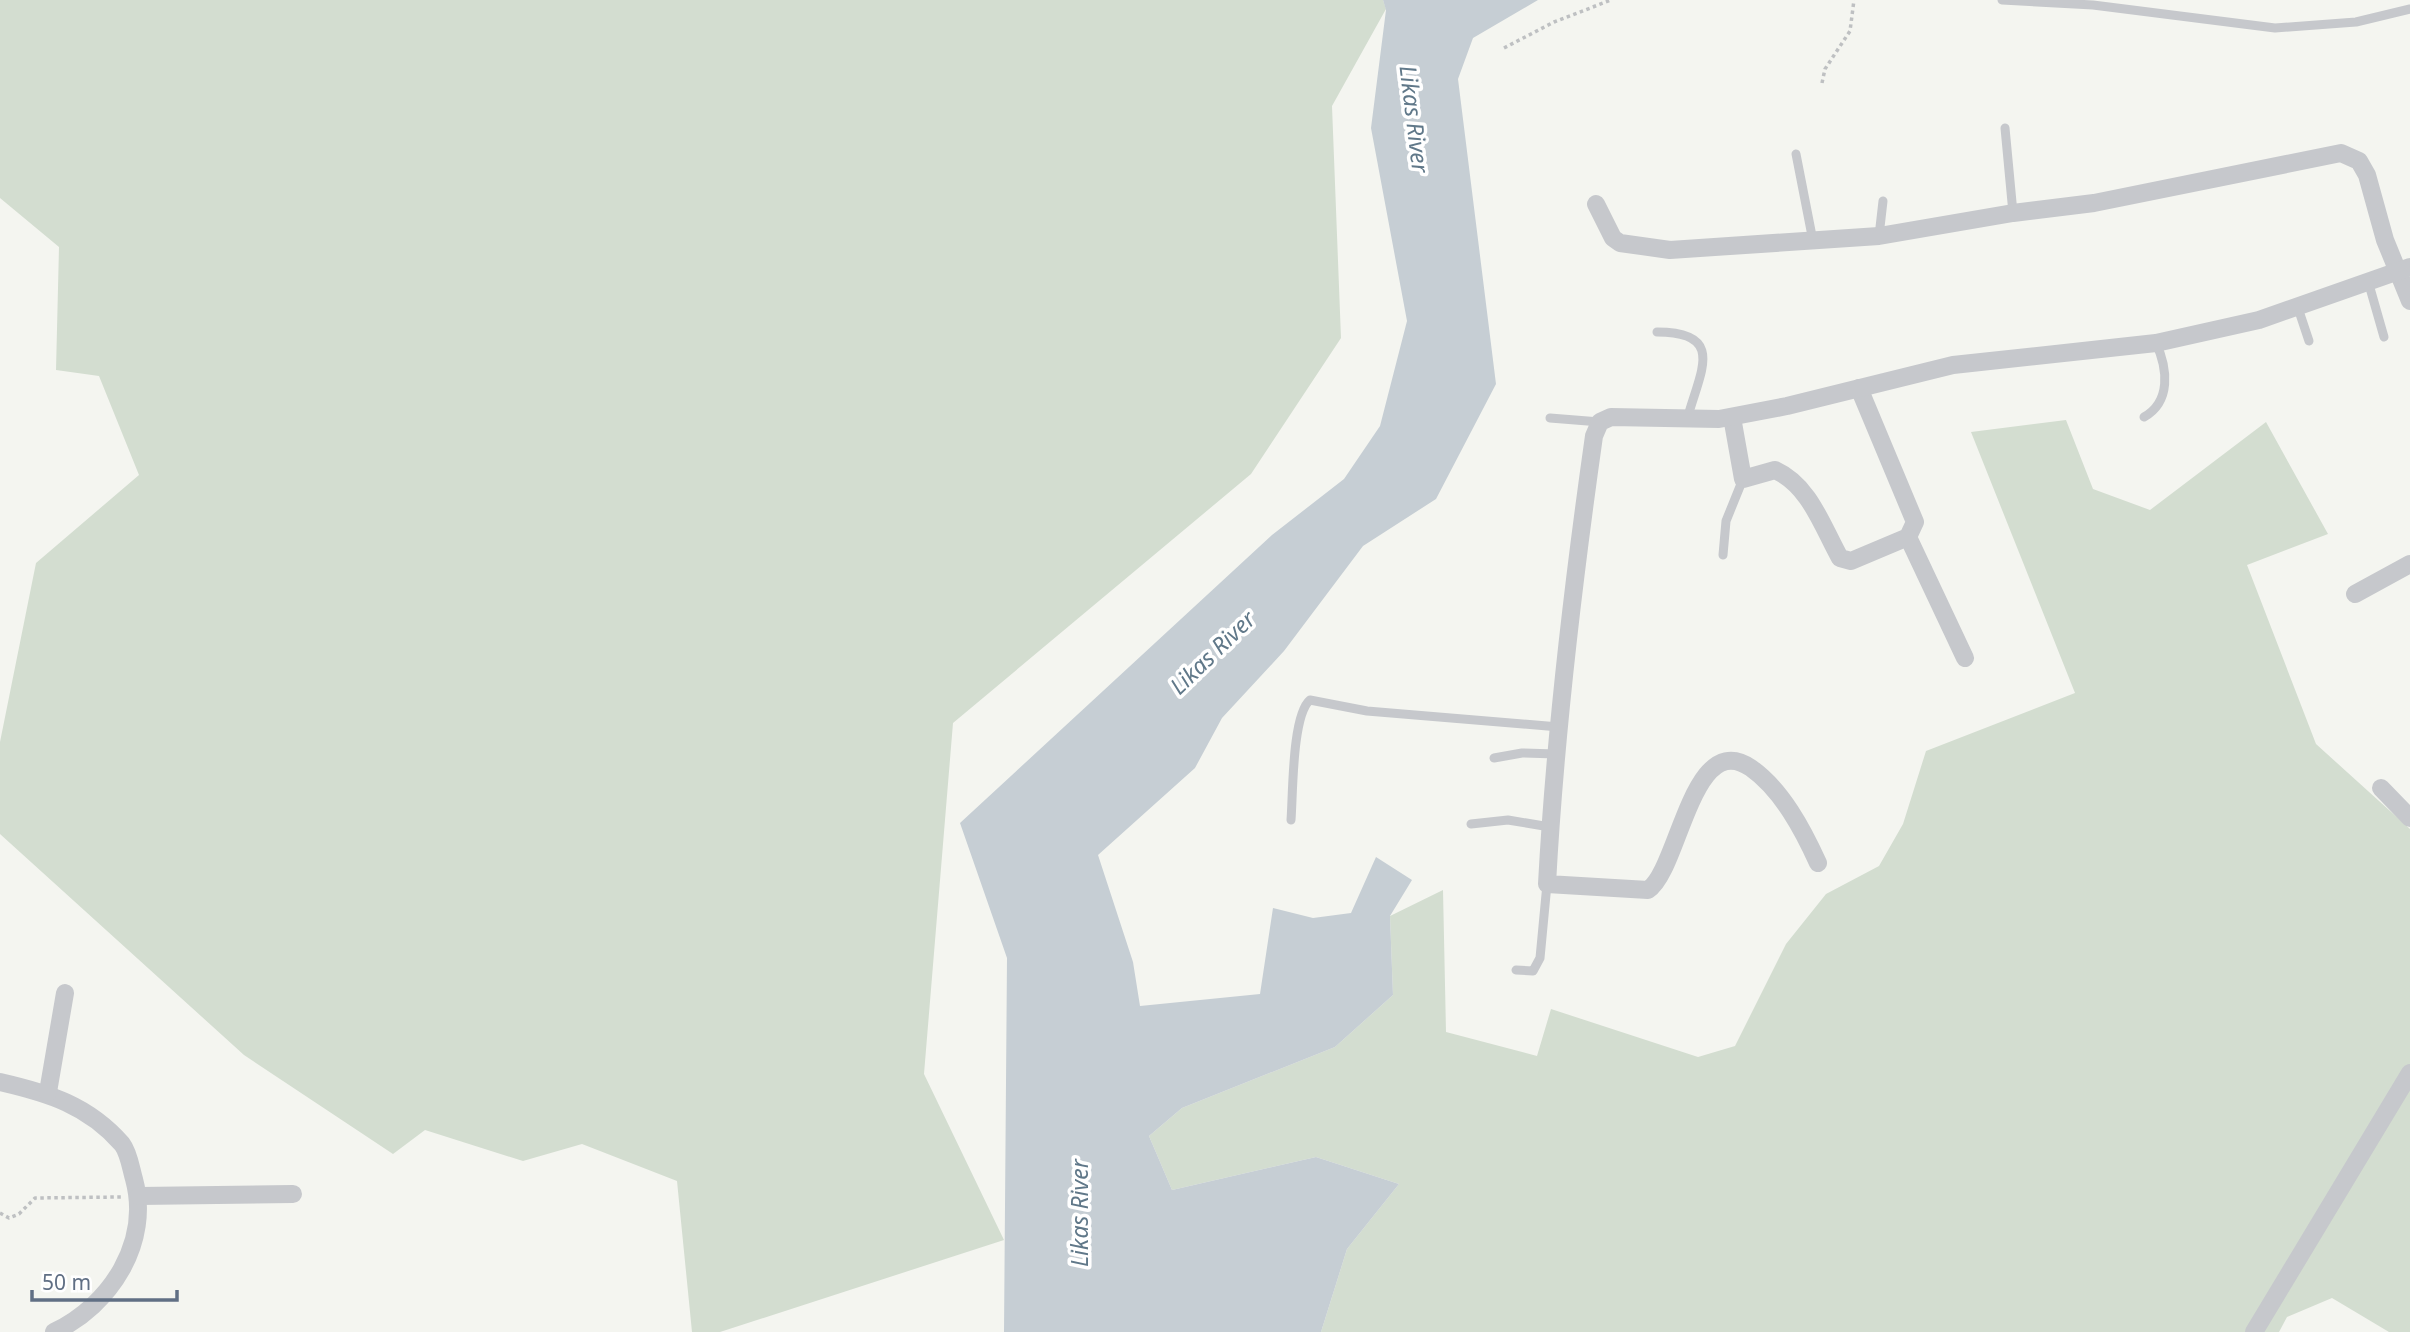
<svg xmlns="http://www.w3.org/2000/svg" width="2410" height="1332" font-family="'Noto Sans',sans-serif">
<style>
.green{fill:#d3ddd0}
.water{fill:#c6ced4}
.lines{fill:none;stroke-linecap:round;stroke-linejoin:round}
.path{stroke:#bec0c2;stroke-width:3.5;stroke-dasharray:3.5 3.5;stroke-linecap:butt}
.lane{stroke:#c6c8cc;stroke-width:9}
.street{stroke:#c6c8cc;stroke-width:18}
.labels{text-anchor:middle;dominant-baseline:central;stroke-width:7;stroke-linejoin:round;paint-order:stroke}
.water-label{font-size:23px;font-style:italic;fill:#607889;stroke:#fff}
</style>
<rect width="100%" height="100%" fill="#f4f5f0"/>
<g class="green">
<polygon points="0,0 1383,0 1386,9 1332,106 1341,338 1251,474 953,723 924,1074 1004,1240 720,1332 692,1332 677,1181 582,1144 523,1161 425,1130 393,1154 244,1055 0,834 0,742 36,563 139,475 99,376 56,370 59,247 0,198"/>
<polygon points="2066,420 2093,489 2150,510 2266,422 2328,534 2247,565 2316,744 2410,829 2410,1332 2389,1332 2332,1298 2287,1317 2279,1332 1321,1332 1347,1249 1399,1184 1316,1157 1172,1190 1149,1136 1182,1108 1335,1047 1393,995 1390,916 1443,890 1446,1032 1537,1056 1551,1009 1698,1057 1735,1046 1786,944 1826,894 1879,866 1903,824 1926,751 2075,693 1971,432"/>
</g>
<polygon class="water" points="1383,0 1538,0 1473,38 1458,79 1496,384 1436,499 1363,546 1284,651 1222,718 1195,768 1098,855 1133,962 1140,1006 1260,994 1273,908 1313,918 1351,913 1376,857 1412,880 1390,916 1393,995 1335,1047 1182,1108 1149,1136 1172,1190 1316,1157 1399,1184 1347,1249 1321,1332 1004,1332 1007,958 960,823 1272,535 1344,479 1380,426 1407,321 1371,128 1386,10"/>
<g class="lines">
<g class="path">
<polyline points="1504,48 1554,22 1611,0"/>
<polyline points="1822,83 1825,69 1850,31 1854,0"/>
<polyline points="0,1213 9,1218 19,1214 35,1198 121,1197"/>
</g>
<g class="lane">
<polyline points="2002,0 2093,5 2275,28 2356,22 2410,9"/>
<polyline points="2005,128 2013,213"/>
<polyline points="1796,154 1813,241"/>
<polyline points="1879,236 1883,201"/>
<polyline points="2368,281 2384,337"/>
<polyline points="2298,308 2309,341"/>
<path d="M1657,332C1725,332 1701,370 1688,416"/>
<path d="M2144,417C2171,402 2168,369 2156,343"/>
<polyline points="1550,418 1600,422"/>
<polyline points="1723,555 1726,521 1743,479"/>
<polyline points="1494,758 1522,753 1556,754"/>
<path d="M1291,820C1293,794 1292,715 1310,700L1367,711L1559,727"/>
<polyline points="1471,824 1508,820 1550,827"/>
<polyline points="1516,970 1533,971 1540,958 1547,884"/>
</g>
<g class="street">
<polyline points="1596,204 1613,238 1620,243 1670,250 1879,236 2013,213 2094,203 2341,153 2359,161 2367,175 2385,240 2410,301"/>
<path d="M1732,417L1743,479L1775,470C1810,486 1822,526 1840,558L1851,561L1908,537L1915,522L1859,388"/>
<polyline points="1908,537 1965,658"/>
<polyline points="2355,594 2410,564"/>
<polyline points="2381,788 2410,818"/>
<path d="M1818,863C1803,830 1782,790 1751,768C1692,727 1679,870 1648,890L1547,884C1555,734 1573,584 1594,436L1600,422L1611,417L1719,419L1787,406L1953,365L2156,343L2259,320L2410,267"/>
<path d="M0,1082C48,1093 88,1105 122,1144C129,1153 131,1169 134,1179C151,1242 111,1305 54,1332"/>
<polyline points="48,1092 65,993"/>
<polyline points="139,1196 293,1194"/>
<polyline points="2254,1332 2410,1073"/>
</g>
</g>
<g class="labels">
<g class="water-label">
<text transform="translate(1415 119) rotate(83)">Likas River</text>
<text transform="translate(1212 652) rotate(-44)">Likas River</text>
<text transform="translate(1079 1213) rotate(-90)">Likas River</text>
</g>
</g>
<path d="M32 1290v10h145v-10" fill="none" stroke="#606f84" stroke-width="3.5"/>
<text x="42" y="1290" font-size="21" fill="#606f84" stroke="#ffffff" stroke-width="5" paint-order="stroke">50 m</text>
</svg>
